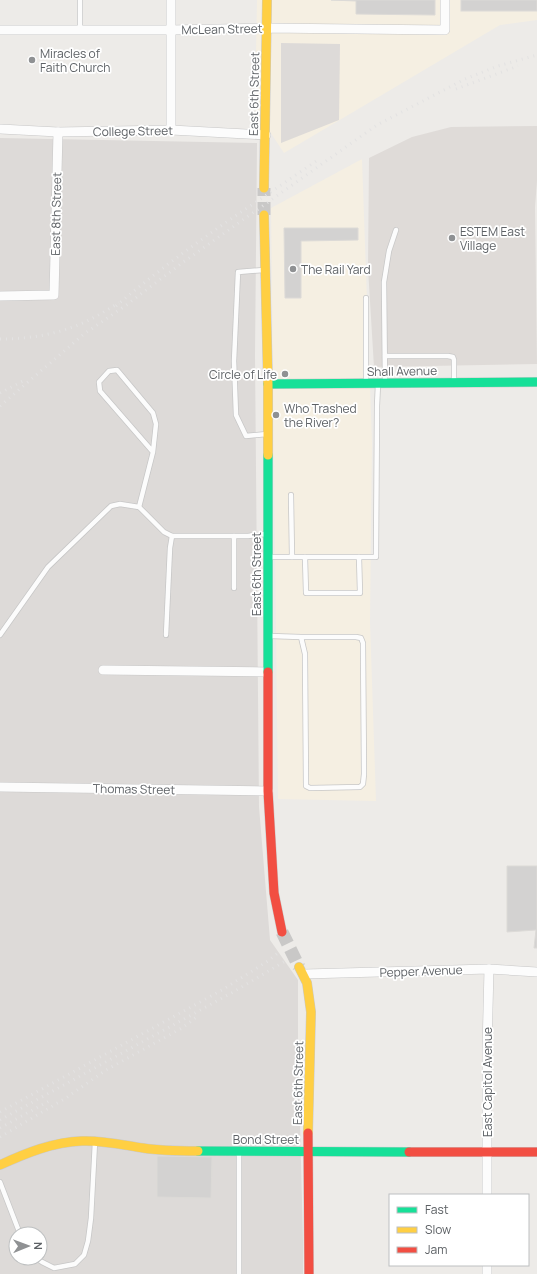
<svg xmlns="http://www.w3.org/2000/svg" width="537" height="1274" font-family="Manrope,sans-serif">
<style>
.commercial{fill:#f5efe2}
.industrial{fill:#dddad8;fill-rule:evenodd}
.education{fill:#dfdbd8}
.building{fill:#d3d2d1;stroke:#dcdad7}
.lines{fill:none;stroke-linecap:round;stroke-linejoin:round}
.secondary-tunnel{stroke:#c9c8c7;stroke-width:13;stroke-dasharray:13 6;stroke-linecap:butt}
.lane-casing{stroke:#c7c7c7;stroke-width:6}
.street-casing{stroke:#c7c7c7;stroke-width:10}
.fast-casing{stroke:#c9c9c9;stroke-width:10}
.slow-casing{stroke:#c9c9c9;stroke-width:10}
.jam-casing{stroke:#c9c9c9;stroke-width:10}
.lane{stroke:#fcfcfc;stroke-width:4.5}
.street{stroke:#fcfcfc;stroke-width:9}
.fast{stroke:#16e098;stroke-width:9}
.slow{stroke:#ffcf43;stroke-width:9}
.jam{stroke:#f24e42;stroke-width:9}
.rail{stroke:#e3e2e2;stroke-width:3;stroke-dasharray:1 5;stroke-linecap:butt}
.poi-dot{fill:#8f9193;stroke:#fff;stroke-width:1.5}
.labels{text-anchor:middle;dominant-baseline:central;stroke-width:3.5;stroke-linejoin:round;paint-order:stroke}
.street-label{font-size:12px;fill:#5d6165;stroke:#fff}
.poi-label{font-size:12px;fill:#5d6165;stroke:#fff;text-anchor:start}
</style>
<rect width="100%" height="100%" fill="#edebe8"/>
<g class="commercial">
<polygon points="257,0 537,0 537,20 500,25 284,153 255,109"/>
<polygon points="362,159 372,443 370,622 376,801 278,799 271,208"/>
</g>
<g class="industrial">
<polygon points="281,43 340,44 339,120 281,143"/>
<path d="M0,138L257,143L255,356L259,807L270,940L298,980V1043L303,1241V1274H0ZM16,1234H40V1258H16Z"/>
</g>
<polygon class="education" points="537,126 537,181 535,207 537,364 374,367 368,268 369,158 412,137 451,127"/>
<g class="building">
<polygon points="331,0 435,0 435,15 356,14 356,1"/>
<rect x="461" y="0" width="76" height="11"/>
<polygon points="284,228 358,228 358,240 301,241 301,298 285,298"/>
<polygon points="507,866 537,866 537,948 534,948 536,930 507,932"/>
<polygon points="157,1156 212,1157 211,1198 157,1197"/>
</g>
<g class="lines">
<g class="secondary-tunnel">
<polyline points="264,215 264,188"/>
<polyline points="282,932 299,967"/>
</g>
<g class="lane-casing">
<g id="lane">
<polyline points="80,30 80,0"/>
<polyline points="264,270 238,272 234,361 236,415 246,436 267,434"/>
<polyline points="366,298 366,382"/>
<polyline points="385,356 448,356 453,357 454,360 454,380"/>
<polyline points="385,382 384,282 389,251 396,230"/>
<polyline points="291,495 292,557"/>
<polyline points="139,507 153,452 156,424 153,413 117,370 109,371 99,382 100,391 153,452"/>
<polyline points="234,536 234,588"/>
<polyline points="269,557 376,557 377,406 378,384"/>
<polyline points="305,557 306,593 360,593 359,557"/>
<polyline points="0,635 48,567 111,506 120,504 139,507 164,532 172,536 248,536 266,534"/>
<polyline points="166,635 170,548 172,536"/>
<polyline points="270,636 301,637 305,654 306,786 310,788 360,787 363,784 364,774 363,643 361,638 356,637 301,637"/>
<polyline points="239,1152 239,1274"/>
<polyline points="0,1182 20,1234"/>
<polyline points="36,1258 42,1262 54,1268 75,1264 84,1255 88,1241 91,1218 95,1142"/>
</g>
</g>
<g class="street-casing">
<g id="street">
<polyline points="171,0 171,130"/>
<polyline points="0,30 171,30 267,28 445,30 445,0"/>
<polyline points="0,129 58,132 171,130 266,135"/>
<polyline points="0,296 54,295 58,132"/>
<polyline points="103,670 268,672"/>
<polyline points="0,787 268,791"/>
<polyline points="305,974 489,969 537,972"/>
<polyline points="487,1195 487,1050 489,969"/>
<polyline points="487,1265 487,1274"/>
</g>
</g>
<g class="fast-casing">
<g id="fast">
<polyline points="268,384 537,382"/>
<polyline points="268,455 268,672"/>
<polyline points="198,1151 409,1152"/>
</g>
</g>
<g class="slow-casing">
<g id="slow">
<polyline points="264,188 267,0"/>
<polyline points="264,215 268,384 268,455"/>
<polyline points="299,967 307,983 311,1012 308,1133"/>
<path d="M0,1165C26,1153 53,1142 82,1141C102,1140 123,1145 143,1148C161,1151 180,1151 198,1151"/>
</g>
</g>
<g class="jam-casing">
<g id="jam">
<polyline points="268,672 268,791 274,893 282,932"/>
<polyline points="308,1133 309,1274"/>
<polyline points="409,1152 537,1152"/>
</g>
</g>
<use href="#lane" class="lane"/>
<use href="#street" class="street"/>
<use href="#fast" class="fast"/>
<use href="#slow" class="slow"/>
<use href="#jam" class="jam"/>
<g class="rail">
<polyline points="456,89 518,66"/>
<path d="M116,306C158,270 204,237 250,206C273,191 295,175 318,160"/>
<path d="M0,339C30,339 60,334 87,321C98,316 108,309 119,303"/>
<polyline points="0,393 23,381"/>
<polyline points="0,406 84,334 125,306 182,263 377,125 465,79 498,66 537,55"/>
<polyline points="0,1112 222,990 268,961 279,952"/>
<polyline points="0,1120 235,991 287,960"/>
<polyline points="0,1128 49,1101"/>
<polyline points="0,1137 66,1098 106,1070 182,1028 198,1016"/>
</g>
</g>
<g class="poi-dot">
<circle cx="32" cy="60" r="4"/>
<circle cx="452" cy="238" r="4"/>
<circle cx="293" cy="269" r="4"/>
<circle cx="285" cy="374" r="4"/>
<circle cx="276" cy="415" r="4"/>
</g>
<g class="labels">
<g class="street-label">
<text transform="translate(222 29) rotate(-1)">McLean Street</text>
<text transform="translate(254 94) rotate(-89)">East 6th Street</text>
<text transform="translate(133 131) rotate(-1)">College Street</text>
<text transform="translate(56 214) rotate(-89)">East 8th Street</text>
<text transform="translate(402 371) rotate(-1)">Shall Avenue</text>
<text transform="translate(256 574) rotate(-90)">East 6th Street</text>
<text transform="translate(134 789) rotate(1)">Thomas Street</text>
<text transform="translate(421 971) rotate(-2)">Pepper Avenue</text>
<text transform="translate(487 1082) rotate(-90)">East Capitol Avenue</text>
<text transform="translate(298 1083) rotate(-89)">East 6th Street</text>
<text x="266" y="1139">Bond Street</text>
</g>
<g class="poi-label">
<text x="40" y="53">Miracles of<tspan x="40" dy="14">Faith Church</tspan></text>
<text x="460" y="231">ESTEM East<tspan x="460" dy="14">Village</tspan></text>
<text x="301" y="269">The Rail Yard</text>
<text x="277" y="374" text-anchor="end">Circle of Life</text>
<text x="284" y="408">Who Trashed<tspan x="284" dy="14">the River?</tspan></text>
</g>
</g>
<rect x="389" y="1194" width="140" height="72" fill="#ffffff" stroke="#bec0c1"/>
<rect x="397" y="1207" width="20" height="6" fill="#16e098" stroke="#bec0c1"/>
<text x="425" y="1214" font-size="12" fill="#5d6165">Fast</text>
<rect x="397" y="1227" width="20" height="6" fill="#ffcf43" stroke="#bec0c1"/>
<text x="425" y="1234" font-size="12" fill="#5d6165">Slow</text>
<rect x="397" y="1247" width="20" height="6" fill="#f24e42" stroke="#bec0c1"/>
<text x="425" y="1254" font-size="12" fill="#5d6165">Jam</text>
<g transform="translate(28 1246) rotate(89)"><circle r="19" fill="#ffffff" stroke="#bec0c1"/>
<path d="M0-3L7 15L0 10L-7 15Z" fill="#8f9193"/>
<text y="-6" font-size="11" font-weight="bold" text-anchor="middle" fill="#5d6165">N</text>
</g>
</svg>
